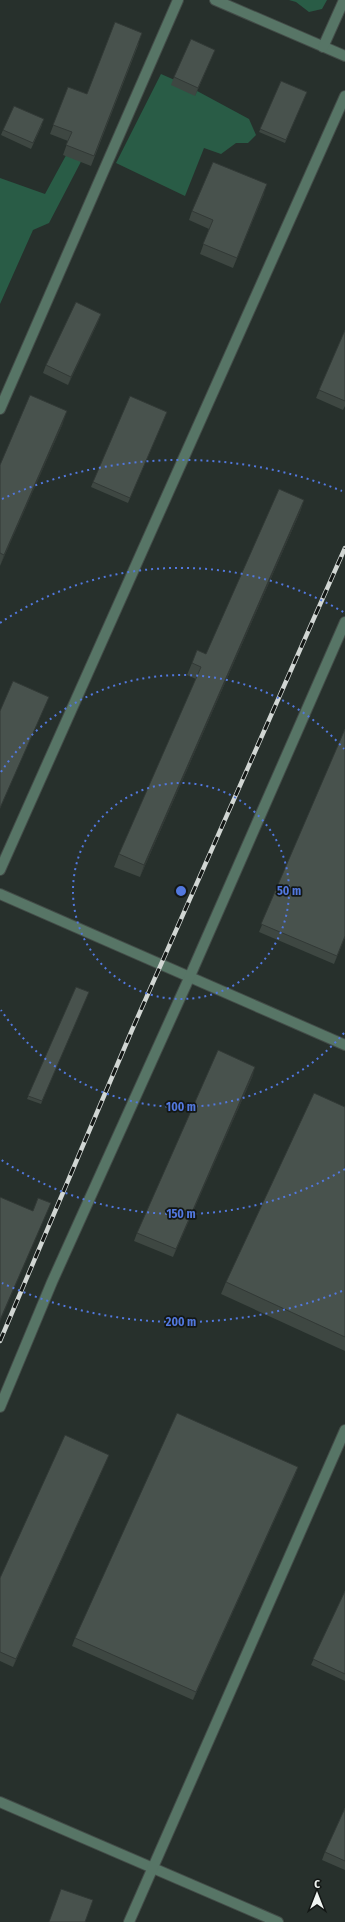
<svg xmlns="http://www.w3.org/2000/svg" width="345" height="1922" font-family="'Fira Sans Condensed',sans-serif">
<style>
.green{fill:#295c46}
.lines{fill:none;stroke-linecap:round;stroke-linejoin:round}
.minor-casing{stroke:#434c48;stroke-width:12}
.minor{stroke:#577566;stroke-width:10}
.rail-casing{stroke:#d1d6d3;stroke-width:4.5}
.rail{stroke:#131715;stroke-width:3;stroke-dasharray:9;stroke-linecap:butt}
.wall{fill:#3e4742}
.shaded-wall{fill:#323936}
.building{fill:#48524d;stroke:#323936}
.ring{fill:none;stroke:#5278de;stroke-width:2;stroke-dasharray:2 4}
.centre{fill:#5278de;stroke:#131715;stroke-width:2}
.ring-label{font-size:12px;text-anchor:middle;font-weight:bold;fill:#5278de;stroke:#131715;stroke-width:3.5;stroke-linejoin:round;paint-order:stroke}
</style>
<rect width="100%" height="100%" fill="#27302c"/>
<g class="green">
<polygon points="289,0 327,0 322,9 309,12 296,2"/>
<polygon points="161,74 186,85 249,119 256,135 248,143 236,143 221,154 204,148 185,196 116,163"/>
<polygon points="70,148 86,152 49,223 33,230 0,304 0,178 45,194"/>
</g>
<g class="lines">
<g class="minor-casing">
<g id="minor">
<polyline points="215,0 345,56"/>
<polyline points="323,47 344,0"/>
<polyline points="0,409 178,0"/>
<polyline points="0,870 345,96"/>
<polyline points="0,894 345,1045"/>
<polyline points="0,1407 52,1282 190,976 345,622"/>
<polyline points="0,1802 278,1922"/>
<polyline points="129,1922 345,1430"/>
</g>
</g>
<use href="#minor" class="minor"/>
<g class="rail-casing">
<polyline id="rail" points="0,1341 132,1030 345,548"/>
</g>
<use href="#rail" class="rail"/>
</g>
<g class="wall">
<polygon points="139,43 91,166 63,155 68,141 50,134 68,87 87,94"/>
<polygon points="212,57 195,96 171,85 174,77"/>
<polygon points="281,81 307,92 285,143 259,132"/>
<polygon points="42,125 31,149 1,135 3,130"/>
<polygon points="264,194 233,268 200,254 209,229 189,220 192,211"/>
<polygon points="101,314 98,322 68,385 43,373 46,365"/>
<polygon points="345,330 345,406 343,410 316,398"/>
<polygon points="165,417 128,503 91,487 93,482"/>
<polygon points="63,423 0,566 0,465"/>
<polygon points="304,500 300,512 140,877 114,867 119,854 196,679 187,675 192,663 206,654"/>
<polygon points="345,729 345,937 334,964 259,932"/>
<polygon points="76,987 89,992 41,1104 27,1099"/>
<polygon points="253,1075 173,1257 134,1241 137,1233"/>
<polygon points="345,1107 345,1351 221,1294 226,1282"/>
<polygon points="109,1455 106,1462 13,1667 0,1661 0,1578"/>
<polygon points="298,1467 295,1475 193,1700 72,1646 75,1638"/>
<polygon points="345,1591 345,1681 311,1665"/>
<polygon points="345,1808 345,1870 322,1860 325,1852"/>
</g>
<g class="shaded-wall">
<polygon points="215,50 212,57 195,96 198,88"/>
<polygon points="267,184 264,194 233,268 237,258"/>
<polygon points="101,314 98,322 68,385 71,377"/>
<polygon points="67,411 63,423 0,566 4,555"/>
<polygon points="167,412 165,417 128,503 130,498"/>
<polygon points="304,500 300,512 140,877 144,865"/>
<polygon points="49,697 46,704 0,809 0,808"/>
<polygon points="345,936 345,937 334,964 337,956"/>
<polygon points="255,1067 253,1075 173,1257 176,1249"/>
<polygon points="51,1203 47,1213 0,1322 0,1320"/>
<polygon points="109,1455 106,1462 13,1667 16,1659"/>
<polygon points="298,1467 295,1475 193,1700 196,1692"/>
</g>
<g class="building">
<polygon points="115,22 142,33 94,156 66,145 72,132 53,125 68,87 87,94"/>
<polygon points="191,39 215,50 198,88 174,77"/>
<polygon points="281,81 307,92 286,140 260,129"/>
<polygon points="14,106 44,119 33,143 3,130"/>
<polygon points="213,162 267,184 237,258 203,244 213,220 192,211"/>
<polygon points="76,302 101,314 71,377 46,365"/>
<polygon points="345,330 345,401 319,390"/>
<polygon points="30,395 67,411 4,555 0,553 0,465"/>
<polygon points="130,396 167,412 130,498 93,482"/>
<polygon points="279,489 304,500 144,865 119,854 201,667 192,663 197,650 206,654"/>
<polygon points="13,681 49,697 0,808 0,711"/>
<polygon points="345,729 345,936 337,956 261,924"/>
<polygon points="76,987 89,992 42,1101 28,1096"/>
<polygon points="218,1050 255,1067 176,1249 137,1233"/>
<polygon points="314,1093 345,1107 345,1337 226,1282"/>
<polygon points="0,1197 33,1211 38,1198 51,1203 0,1320"/>
<polygon points="177,1413 298,1467 196,1692 75,1638"/>
<polygon points="65,1435 109,1455 16,1659 0,1652 0,1578"/>
<polygon points="345,1591 345,1674 313,1659"/>
<polygon points="345,1808 345,1861 325,1852"/>
<polygon points="61,1889 93,1900 85,1922 49,1922"/>
</g>
<g class="ring">
<circle cx="181" cy="891" r="108"/>
<path d="M344 1033A216 216 0 0 1 1 1010M1 772A216 216 0 0 1 344 749"/>
<path d="M345 1169A323 323 0 0 1 0 1159M0 623A323 323 0 0 1 345 613"/>
<path d="M342 1291A431 431 0 0 1 2 1283M2 499A431 431 0 0 1 342 491"/>
</g>
<circle cx="181" cy="891" r="6" class="centre"/>
<g class="ring-label">
<text x="289" y="895">50 m</text>
<text x="181" y="1111">100 m</text>
<text x="181" y="1218">150 m</text>
<text x="181" y="1326">200 m</text>
</g>
<g transform="translate(317 1894)" stroke="#131715" stroke-width="3" paint-order="stroke">
<path d="M0-3L7 15L0 10L-7 15Z" fill="#f0f5f2"/>
<text y="-6" font-size="11" font-weight="bold" text-anchor="middle" fill="#f0f5f2">С</text>
</g>
</svg>
